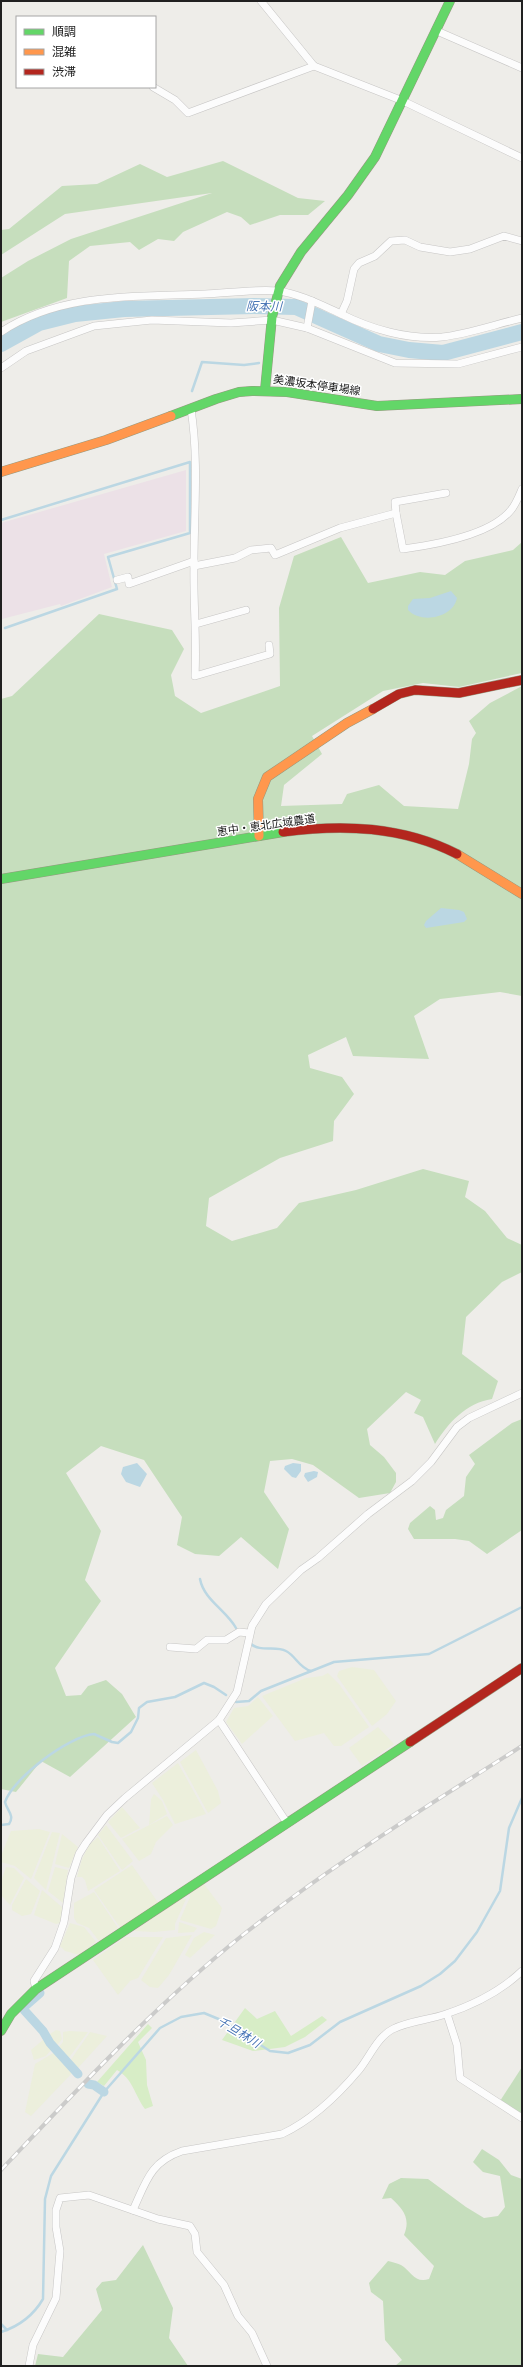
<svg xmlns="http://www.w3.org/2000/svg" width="523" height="2367" font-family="'IBM Plex Sans','Noto Sans JP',sans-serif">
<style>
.industrial{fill:#ece1e7}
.farmland{fill:#ecefdc}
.grass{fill:#d7edc6}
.forest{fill:#c6debd}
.water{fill:#bbd7e3}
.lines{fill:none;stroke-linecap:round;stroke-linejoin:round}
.stream{stroke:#bbd7e3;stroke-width:2.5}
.canal{stroke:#bbd7e3;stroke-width:9}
.river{stroke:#bbd7e3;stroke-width:16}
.street-casing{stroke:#c7c6c5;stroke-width:8}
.fast-casing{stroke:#95997f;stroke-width:10}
.slow-casing{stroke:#95997f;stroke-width:10}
.jam-casing{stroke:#95997f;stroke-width:10}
.street{stroke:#fcfcfc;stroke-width:7}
.fast{stroke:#63d668;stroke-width:9}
.slow{stroke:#ff974d;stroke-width:9}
.jam{stroke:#b3261e;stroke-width:9}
.rail-casing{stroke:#cbcbca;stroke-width:4}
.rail{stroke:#fff;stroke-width:2.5;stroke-dasharray:8;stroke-linecap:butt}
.labels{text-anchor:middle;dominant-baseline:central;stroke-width:3;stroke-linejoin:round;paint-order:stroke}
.street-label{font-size:11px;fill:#202020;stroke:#fff}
.water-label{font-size:12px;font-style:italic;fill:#4774b5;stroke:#fff}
</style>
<rect width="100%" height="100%" fill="#eeede9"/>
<polygon class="industrial" points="186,470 186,531 104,554 112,587 61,606 60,604 2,619 1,523"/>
<g class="farmland">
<polygon points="352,1667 374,1670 396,1701 387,1714 372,1726 337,1676 339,1671"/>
<polygon points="328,1673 339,1684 369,1727 341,1746 334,1746 324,1733 295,1741 262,1696 306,1678 322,1676"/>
<polygon points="258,1697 273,1716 242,1744 226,1722 234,1708 248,1706"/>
<polygon points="378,1727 394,1744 362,1766 349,1748"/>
<polygon points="196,1750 218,1791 221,1803 208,1813 180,1762"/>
<polygon points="178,1763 206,1814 175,1824 163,1800 152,1783"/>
<polygon points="154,1794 162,1801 167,1814 149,1825 151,1799"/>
<polygon points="122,1807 140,1828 121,1838 108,1822"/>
<polygon points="167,1816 173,1825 156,1842 151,1854 139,1861 122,1839"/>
<polygon points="106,1825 133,1861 122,1870 98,1835"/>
<polygon points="39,1829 50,1832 31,1879 15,1866 1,1862 1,1856 11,1831"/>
<polygon points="52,1832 60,1833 46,1890 34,1878"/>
<polygon points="62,1834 78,1847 69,1868 55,1864"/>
<polygon points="98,1837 120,1871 88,1891 85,1880 82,1877 77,1877 82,1859 89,1845"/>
<polygon points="132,1865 159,1904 121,1929 94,1890"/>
<polygon points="6,1867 14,1868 24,1878 10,1905 1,1895 1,1882"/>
<polygon points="55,1867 68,1870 63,1903 48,1891"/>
<polygon points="26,1879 40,1891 31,1914 22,1916 12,1910 12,1905"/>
<polygon points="204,1884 222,1908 216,1926 211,1929 180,1920 190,1897 189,1893"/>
<polygon points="42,1890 63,1908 60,1923 56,1924 34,1915"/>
<polygon points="94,1892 118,1928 99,1941 89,1928 77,1923 74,1918 74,1903"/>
<polygon points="182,1898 186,1899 175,1924 175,1930 154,1932 134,1931"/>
<polygon points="179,1922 197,1928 194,1932 178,1933"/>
<polygon points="70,1923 84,1927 96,1942 79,1955 65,1951 60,1946"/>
<polygon points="204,1932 215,1935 190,1958 185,1955 194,1938"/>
<polygon points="192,1935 169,1975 158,1988 150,1987 141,1980 166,1938"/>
<polygon points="126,1937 163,1937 138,1978 130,1981 118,1995 93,1960"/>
<polygon points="56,2030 60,2031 62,2039 56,2047 47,2036"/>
<polygon points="69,2031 88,2032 68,2059 57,2049 63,2042 63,2032"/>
<polygon points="90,2032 107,2036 77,2069 70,2061"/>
<polygon points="44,2039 52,2049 46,2056 34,2060 31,2050"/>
<polygon points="55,2052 73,2072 31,2116 25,2112 35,2064"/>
</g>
<g class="grass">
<polygon points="245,2008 257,2019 275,2011 291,2036 322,2016 327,2020 305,2037 285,2047 253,2051 222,2040"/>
<path d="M148,2024L152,2028L138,2042L146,2060L147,2085L153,2106L145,2109C134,2094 133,2079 117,2070L104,2086L97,2082Z"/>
</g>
<g class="forest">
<polygon points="223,161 298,198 325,201 308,215 280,215 250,225 241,217 227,212 183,232 174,241 158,239 139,250 130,242 90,246 69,261 67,298 1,322 1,278 28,261 71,239 212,193 65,214 1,255 1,230 9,229 62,186 97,184 140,164 167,177"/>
<path d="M341,537L368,583L420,572L445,575L465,561L513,550L522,542V673L459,687L423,683L383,691L312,736L322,754L284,785L281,806L342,804L347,794L379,785L404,806L458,809L469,764L472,739L476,733L469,721L490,703L522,686V996L500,992L440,999L414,1016L429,1059L353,1056L346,1037L308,1055L310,1068L342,1077L354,1094L334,1121L333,1141L280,1158L209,1198L206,1226L232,1241L277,1228L299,1203L356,1190L423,1169L469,1181L465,1197L485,1211L507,1238L522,1245V1272L502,1282L466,1317L462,1354L498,1381L492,1399C466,1403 448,1423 435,1444L423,1417L414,1413L421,1400L406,1392L367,1429L370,1445L384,1457L396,1473V1482L390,1493L359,1498L313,1465L292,1459L270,1461L264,1492L289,1529L278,1569L241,1537L219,1556L195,1554L177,1545L182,1517L144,1460L101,1446L66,1473L101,1531L85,1580L101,1601L55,1668L66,1696L81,1695L88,1686L106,1680L122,1694L136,1717L70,1777L41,1761L16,1792L1,1789V699L12,696L99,614L172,630L184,649L171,675L175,696L201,713L280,686L279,608L294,556Z"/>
<polygon points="522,1419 522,1530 487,1554 469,1541 455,1539 414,1539 408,1529 410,1523 430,1506 435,1510 436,1520 443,1518 446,1510 464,1496 466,1477 475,1464 469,1455 512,1423"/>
<polygon points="522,2067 522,2111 520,2113 500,2101"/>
<path d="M482,2149L499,2160L511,2175L522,2179V2366H395L402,2360L385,2340L383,2301L371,2292L369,2283L388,2261C392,2262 397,2263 401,2265C411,2271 415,2284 429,2279L434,2266L404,2235C411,2218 403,2209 391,2198L382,2199L389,2184L401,2178L428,2179L466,2207L484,2218L498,2216L505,2207L500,2176L483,2172L473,2162Z"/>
<polygon points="143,2245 173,2308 169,2338 188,2366 35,2366 38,2354 63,2357 102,2310 96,2289 102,2282 116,2280"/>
</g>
<g class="water">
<path d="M451,591L457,598C453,618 421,624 408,610V606L413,599L430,598Z"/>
<polygon points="441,908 459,910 464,912 467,919 464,922 426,928 424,925 426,921"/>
<polygon points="137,1463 147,1474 140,1487 126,1482 121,1474 123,1467"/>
<polygon points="293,1463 301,1464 301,1471 296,1478 292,1477 284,1469 285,1466"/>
<polygon points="314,1471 318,1472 317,1477 308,1482 304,1476 305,1473"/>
</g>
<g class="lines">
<g class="stream">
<polyline points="192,391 202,362 244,365 259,363"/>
<polyline points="1,520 190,462 190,533 108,557 117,589 5,628"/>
<path d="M200,1579C204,1600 226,1610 236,1628"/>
<path d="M250,1643C260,1653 275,1645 286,1651C296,1656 299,1668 311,1671"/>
<polyline points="236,1702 249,1701 261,1691 334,1662 429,1654 522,1607"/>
<path d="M1,1825L9,1824C15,1815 7,1811 5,1802C13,1778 69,1736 94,1734L112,1742L118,1743L131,1732L138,1718L139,1708L147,1702L175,1697L204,1683L214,1687L226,1695"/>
<polyline points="1,2324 7,2330"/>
<path d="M1,2332C20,2326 33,2316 43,2299L45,2199L51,2176L104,2092L160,2028L181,2017L204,2013L221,2020L270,2051L288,2053L310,2045L340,2022L421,1986L440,1974L455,1961L477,1932L500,1891L509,1828L522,1798"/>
</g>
<g class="canal">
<polyline points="40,1993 24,2007 24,2010 43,2031 50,2043 78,2074"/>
<polyline points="88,2084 94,2085 104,2092"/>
</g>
<polyline class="river" points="1,344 39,323 75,314 124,309 254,306 296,307 379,344 409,350 443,353 522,332"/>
<g class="street-casing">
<g id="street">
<polyline points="261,1 314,66 403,101 522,158"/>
<polyline points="437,31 522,68"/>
<polyline points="153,87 175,100 188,113 314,66"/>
<path d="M341,314C371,329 408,340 442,337C468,334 496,324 522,318"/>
<polyline points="307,328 312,301"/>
<path d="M1,332C61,292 136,297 205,294C227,293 256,289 278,291C300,294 321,305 341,314L347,301L354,269L359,263L375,256L391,241L405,240L420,247L450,252L470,249L504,236L522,241"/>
<polyline points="1,368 26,351 94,326 152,320 231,323 272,320 307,328 395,363 458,364 522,347"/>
<path d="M191,409C199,461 194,512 194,564C193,602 197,637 195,676L270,654L269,645"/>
<polyline points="396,513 395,502 446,493"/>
<path d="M194,566L235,558L251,550L271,548L275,555L340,528L396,513L403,549C433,545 491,535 511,510C516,504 519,496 522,489"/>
<polyline points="117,580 128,577 129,584 194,561"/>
<polyline points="196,624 246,610"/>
<polyline points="170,1647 196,1649 207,1640 226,1640 239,1632 249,1633"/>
<polyline points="219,1720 287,1823"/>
<polyline points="36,1989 34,1981 55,1948 64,1922 71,1878 79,1854 86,1843 107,1815 125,1798 219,1720 237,1692 252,1626 266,1604 301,1570 318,1558 368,1514 412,1481 431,1462 457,1427 469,1418 522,1393"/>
<polyline points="447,2014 457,2045 460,2078 522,2118"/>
<path d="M133,2210C146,2182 150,2162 182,2151L282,2134C312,2120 338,2095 359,2070C369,2058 378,2036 393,2029C409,2021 429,2020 446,2014C473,2005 501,1991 522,1971"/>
<polyline points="29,2366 33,2345 56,2298 60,2251 56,2227 56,2210 60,2198 89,2195 158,2219 190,2226 195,2234 197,2252 224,2285 238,2316 252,2333 267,2366"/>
</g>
</g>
<g class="fast-casing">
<g id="fast">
<polyline points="265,390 272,317 280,286 301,252 348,195 375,157 450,1"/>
<polyline points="171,416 216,399 239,392 252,391 287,392 377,406 522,399"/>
<polyline points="1,879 283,832"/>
<polyline points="1,2031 11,2014 36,1989 410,1742"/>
</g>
</g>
<g class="slow-casing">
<g id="slow">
<polyline points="1,472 106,440 171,416"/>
<polyline points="259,836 258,799 267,777 347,723 373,709"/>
<polyline points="457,854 522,894"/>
</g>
</g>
<g class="jam-casing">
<g id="jam">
<polyline points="373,709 399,694 415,690 459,693 522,680"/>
<path d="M283,832C343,824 402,826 457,854"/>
<polyline points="410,1742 522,1668"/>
</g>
</g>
<use href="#street" class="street"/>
<use href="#fast" class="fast"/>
<use href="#slow" class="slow"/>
<use href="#jam" class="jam"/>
<g class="rail-casing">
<path id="rail" d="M1,2170C79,2088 155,2005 244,1934C332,1865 427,1806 522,1746"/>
</g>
<use href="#rail" class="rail"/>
</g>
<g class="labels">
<g class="street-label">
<text transform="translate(317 385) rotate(8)">美濃坂本停車場線</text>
<text transform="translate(266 825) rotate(-8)">恵中・恵北広域農道</text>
</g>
<g class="water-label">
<text transform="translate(264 306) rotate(1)">阪本川</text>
<text transform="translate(239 2032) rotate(31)">千旦林川</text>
</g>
</g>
<rect width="523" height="2367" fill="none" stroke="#202020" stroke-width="4"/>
<rect x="16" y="16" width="140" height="72" fill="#ffffff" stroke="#a6a6a6"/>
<rect x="24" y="29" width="20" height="6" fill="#63d668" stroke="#a6a6a6"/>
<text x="52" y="36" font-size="12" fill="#202020">順調</text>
<rect x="24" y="49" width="20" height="6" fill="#ff974d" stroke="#a6a6a6"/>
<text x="52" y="56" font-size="12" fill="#202020">混雑</text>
<rect x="24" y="69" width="20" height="6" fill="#b3261e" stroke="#a6a6a6"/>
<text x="52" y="76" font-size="12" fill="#202020">渋滞</text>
</svg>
